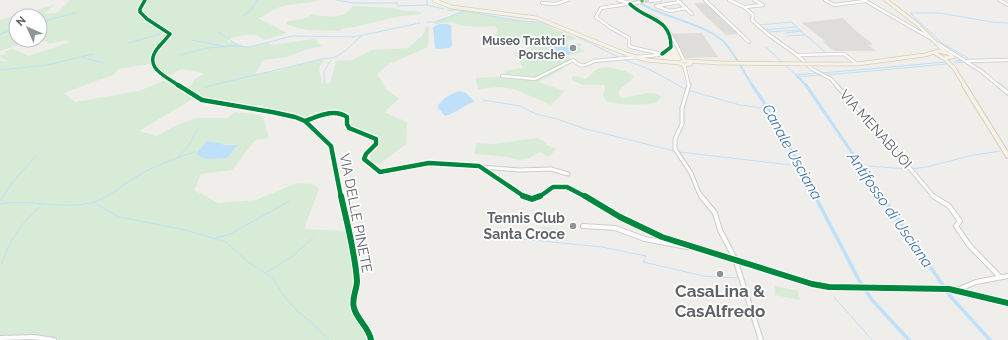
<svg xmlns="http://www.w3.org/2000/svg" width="1008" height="340" font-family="Raleway,sans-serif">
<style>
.commercial{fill:#f7f3e4}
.industrial{fill:#dfddda}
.green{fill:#d8ebd6;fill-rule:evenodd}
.water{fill:#bfe0f9}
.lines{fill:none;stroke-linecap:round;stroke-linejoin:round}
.stream{stroke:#bfe0f9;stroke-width:1}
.canal-far2{stroke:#bfe0f9;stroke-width:2}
.canal-far1{stroke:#bfe0f9;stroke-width:3}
.canal{stroke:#bfe0f9;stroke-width:3.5}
.minor-tunnel{stroke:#cbcbca;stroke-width:2.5;stroke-dasharray:2.5 1.5;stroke-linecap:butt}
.minor-far2-casing{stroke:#cbcccc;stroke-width:4}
.minor-far1-casing{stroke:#cbcccc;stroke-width:5}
.minor-casing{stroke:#cbcccc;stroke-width:6}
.major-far1-casing{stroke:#d7ceb8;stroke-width:4.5}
.major-casing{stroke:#d7ceb8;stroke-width:6}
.minor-far2{stroke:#fdfcfc;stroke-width:2.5}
.minor-far1{stroke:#fdfcfc;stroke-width:3}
.minor{stroke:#fdfcfc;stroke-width:4}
.major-far1{stroke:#f4f2e9;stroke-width:3}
.major{stroke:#f4f2e9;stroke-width:4}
.major-bridge-casing{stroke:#d7ceb8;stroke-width:4.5;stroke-linecap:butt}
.major-bridge{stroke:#f4f2e9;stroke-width:3}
.quiet{stroke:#58b549;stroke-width:3;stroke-dasharray:5.5 3;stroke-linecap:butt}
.cycleway-far2-casing{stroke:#fff;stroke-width:5.5}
.cycleway-far1-casing{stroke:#fff;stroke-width:7}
.cycleway-casing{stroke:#fff;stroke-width:8}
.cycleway-far2{stroke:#00873e;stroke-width:3.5}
.cycleway-far1{stroke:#00873e;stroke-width:4.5}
.cycleway{stroke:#00873e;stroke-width:6}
.poi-dot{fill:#919496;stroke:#fff;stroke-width:1.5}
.labels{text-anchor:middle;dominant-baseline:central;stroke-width:3.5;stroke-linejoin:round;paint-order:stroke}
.far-poi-label{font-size:12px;font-weight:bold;fill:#5f6368;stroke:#fff;text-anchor:end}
.street-label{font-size:14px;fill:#5f6368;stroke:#fff}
.poi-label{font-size:14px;font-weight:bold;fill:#5f6368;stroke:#fff;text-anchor:end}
.water-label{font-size:15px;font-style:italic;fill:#4174aa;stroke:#fff}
.near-poi-label{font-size:17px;font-weight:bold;fill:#5f6368;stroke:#fff}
</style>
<rect width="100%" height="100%" fill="#efeeea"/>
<polygon class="commercial" points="671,49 677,49 682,59 677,62 663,60 661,55"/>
<g class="industrial">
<polygon points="694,3 707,3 739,34 726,35 704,15"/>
<polygon points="843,18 856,31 873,44 868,45 876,51 834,51 823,42 825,41 802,23"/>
<polygon points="702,33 718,57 684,58 672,34"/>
</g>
<g class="green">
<path d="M70,0H320C307,5 293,2 280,7C274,9 266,15 258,18L287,33L264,40C262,39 258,36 256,35C247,34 233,35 227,41L240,44L246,47L268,43L271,45L315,39L322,46L305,50L287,57L263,60L255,74L277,71L320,59L324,61L319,68L322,84L330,83L336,61L352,60L372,50L408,48L423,35L426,27L429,26L428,47L389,64L377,74L386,89L399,99L384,112L407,122L406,144L380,164L371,162L370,154L380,143L376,136L351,126V116L334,110L305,118L295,114L249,106L191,100L139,131L157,136L173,127L195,118H227L234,112L260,115L264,121L269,138L255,140L232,170L201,174L194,190L218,203L256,200L297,183L312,184L319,189L304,229L347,231L355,283L349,305L355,320L364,330L366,340H0V61L10,62L0,57V55L6,54L5,51L13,49L29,56L71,42L66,40L48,44L47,41L27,42L0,51V20L54,5L44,14L57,13ZM16,16H40V40H16ZM150,64V67L168,79L139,91L75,102L64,93L115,74L118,69ZM181,69L203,73L204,74L195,79L191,86L185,88L169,76ZM207,141L217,144L238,145L227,158Z"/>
<path d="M353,6L393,8L405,11H417L422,13L421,14C398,15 376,22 354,27C348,28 343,27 339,31C321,30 303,32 286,24L288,21L303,19L308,17L310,14C324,16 344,21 353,6Z"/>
<path d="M462,11L540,23L577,38L564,43L571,45L579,43L582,45L578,47L584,51L568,56L571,59L558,66L563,69L538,82L565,91L551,105L514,89L501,87L478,89L476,78L508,76L504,71L523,68L514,53L532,49L525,43L509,46L494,37L498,30L495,26L481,27L463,26L452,22L436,24L433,23ZM562,45L576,54L543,61L534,62L530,56L545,53V51Z"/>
<path d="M608,67L625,71L634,76C630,85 617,85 619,96L623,98L647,93L658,94L661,97L656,103C640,105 622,106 606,101L603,95L605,88L604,85H583L572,80V77L575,76L586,79L597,69Z"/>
<polygon points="537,138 547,143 546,145 557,149 548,157 540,152 529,158 519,160 508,157 475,154 476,143 493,144"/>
<polygon points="542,227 559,229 558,241 541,239"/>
<polygon points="775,286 798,291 800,300 775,295"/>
</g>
<g class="water">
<polygon points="440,24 448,24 451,25 452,46 450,48 438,49 435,48 433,27"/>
<polygon points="562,45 576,53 543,61 533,62 529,56 545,53 544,51"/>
<polygon points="459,91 466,93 474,101 451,114 445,116 438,108 438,105 446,97"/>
<polygon points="207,141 226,145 238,145 227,158 206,159 196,154"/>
</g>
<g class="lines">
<g class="stream">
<polyline points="336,0 355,3 397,3 398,6 427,5 444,9"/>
<polyline points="427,0 427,5"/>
<polyline points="448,10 460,10 518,21 539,22 561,29"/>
<polyline points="243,16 251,10 257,0"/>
<polyline points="40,22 75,13"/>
<polyline points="426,22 435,22 465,11"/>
<polyline points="759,25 791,22 826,53"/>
<polyline points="764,30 797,27"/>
<polyline points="218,32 239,46"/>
<polyline points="768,32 800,30"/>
<polyline points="785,33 802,31"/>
<polyline points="0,34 16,29"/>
<polyline points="576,36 620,58"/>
<polyline points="787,36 804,35"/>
<polyline points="191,40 223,46"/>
<polyline points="129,43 160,34"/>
<polyline points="766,47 783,63"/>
<polyline points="180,55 207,48 233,46 250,47 292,36 354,37 420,23"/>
<polyline points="83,58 104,63"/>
<polyline points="625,60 649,69 685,89"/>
<polyline points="967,60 968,58 943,44 910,13 940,13 992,22 1008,23"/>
<polyline points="955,61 963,60"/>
<polyline points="955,63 965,62"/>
<polyline points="785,65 796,75 818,73"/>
<polyline points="0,70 47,65 93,54"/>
<polyline points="822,73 946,62"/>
<polyline points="826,75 947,64"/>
<polyline points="797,77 821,75"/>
<polyline points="324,85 324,71 331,60"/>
<path d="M205,87L322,59C341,59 348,48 361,36"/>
<polyline points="691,91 740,105 770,109"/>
<polyline points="483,100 520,106 536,114 557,119 586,129 674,151"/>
<polyline points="679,152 800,166"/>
<polyline points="177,158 187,148 198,129"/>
<polyline points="868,166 908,169"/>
<polyline points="911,169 927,167 969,156 1000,151"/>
<polyline points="0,201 14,180 36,156"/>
<polyline points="93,202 119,217 186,230 226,242 248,262 273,278 281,292 297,311 311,322 329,340"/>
<path d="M0,204C32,198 64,211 94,202C108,198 119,187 131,180C151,167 173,159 195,152"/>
<polyline points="216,238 230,234 290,201"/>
<polyline points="512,238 602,247 646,256 643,262 704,276 736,278"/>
<path d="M2,263C12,235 21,224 43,204"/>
<polyline points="267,272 293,256 313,238"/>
<polyline points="834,297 872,340"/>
</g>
<g class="canal-far2">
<path d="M635,0C661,18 696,20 722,40C730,46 746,76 753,86"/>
<polyline points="796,75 807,86"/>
</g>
<g class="canal-far1">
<polyline points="752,85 776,120 816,197"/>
<polyline points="806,85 882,197"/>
</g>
<g class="canal">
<polyline points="815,196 859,280 872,300 909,340"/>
<polyline points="882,196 951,297 990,340"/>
</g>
<polyline class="minor-tunnel" points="641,2 650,1"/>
<g class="minor-far2-casing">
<g id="minor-far2">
<path d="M145,0L140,9V12L147,19L170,34C166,39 161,44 157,49C143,68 166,76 179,86"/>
<polyline points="618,0 629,3"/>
<polyline points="677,0 692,14"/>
<polyline points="705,0 749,42"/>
<polyline points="729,0 744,7 753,15 752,20 769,35 797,55 812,69 831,79 837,86"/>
<polyline points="825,0 834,5 865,1"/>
<polyline points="864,0 930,38"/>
<polyline points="999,0 1008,5"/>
<polyline points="650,1 660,0"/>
<polyline points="641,2 601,8 596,17 611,28 629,38 629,45 631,47 662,54"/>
<polyline points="680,2 656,6 670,11 686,8"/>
<polyline points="542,3 555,4 568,0"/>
<path d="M630,4C637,12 646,13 655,18C670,27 676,45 684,60"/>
<polyline points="745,7 763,5 754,0"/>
<polyline points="937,43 981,71 999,86"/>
<polyline points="797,55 844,54 857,64"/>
<polyline points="967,61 1008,60"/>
<polyline points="684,65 689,86"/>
<path d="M502,76L535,79L573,60C581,68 585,66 594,61L659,55L671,47L670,33"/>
</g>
</g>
<g class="minor-far1-casing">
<g id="minor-far1">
<polyline points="178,85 202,100 272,112 295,117 305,121 331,146 341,197"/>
<polyline points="689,85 682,108 682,124 675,139 675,149 691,173 699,193 702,197"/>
<polyline points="836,85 877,129 934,197"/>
<polyline points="998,85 1008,93"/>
<path d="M305,121C319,116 334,108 347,117V124L349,128L376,139V144L366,154L364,159L380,172L429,163L479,166L525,197"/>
<polyline points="481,167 519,170 551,169 568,174"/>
<polyline points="539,197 553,187 567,187 586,197"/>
</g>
</g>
<g class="minor-casing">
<g id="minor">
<path d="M341,196C347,223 355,252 357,281C357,290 351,299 354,308C357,320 369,327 371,340"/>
<polyline points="523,196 532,199 540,196"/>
<polyline points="585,196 620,217 662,237 812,284 829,287 949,289 1008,303"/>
<polyline points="701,196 715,213 720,230 735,259 761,340"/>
<polyline points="933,196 949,206 960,221 956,226 969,245 1000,277"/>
<polyline points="583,226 615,228 645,239 687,247"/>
<polyline points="957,290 976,282 1008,276"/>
<polyline points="0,338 34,337 54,340"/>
</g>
</g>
<g class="major-far1-casing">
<g id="major-far1">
<polyline points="434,0 451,7 537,18 626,54 647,60 680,63"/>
<polyline points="886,0 917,24 945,52"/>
<polyline points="945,59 954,68 965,86"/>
<polygon points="682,61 688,61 691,64 683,65 680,63"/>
<polyline points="688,61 719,63"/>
<polyline points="811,64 857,64 925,55 938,51 948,53 953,57 943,58 935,53"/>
</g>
</g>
<g class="major-casing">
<polyline id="major" points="964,85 1008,156"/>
</g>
<use href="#minor-far2" class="minor-far2"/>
<use href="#minor-far1" class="minor-far1"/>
<use href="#minor" class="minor"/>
<use href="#major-far1" class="major-far1"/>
<use href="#major" class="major"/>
<g class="major-bridge-casing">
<polyline id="major-bridge" points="719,63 811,64"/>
</g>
<use href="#major-bridge" class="major-bridge"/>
<polyline class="quiet" points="641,0 643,2"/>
<g class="cycleway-far2-casing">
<g id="cycleway-far2">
<path d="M145,0L140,9V12L147,19L170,34C166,39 161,44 157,49C143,68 166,76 179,86"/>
<path d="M630,4C647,21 671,17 671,47L662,54"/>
</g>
</g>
<g class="cycleway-far1-casing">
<g id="cycleway-far1">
<polyline points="178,85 202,100 272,112 295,117 305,121 331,146 341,197"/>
<path d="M305,121C319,116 334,108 347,117V124L349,128L376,139V144L366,154L364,159L380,172L429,163L479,166L525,197"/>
<polyline points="539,197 553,187 567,187 586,197"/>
</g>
</g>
<g class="cycleway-casing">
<g id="cycleway">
<path d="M341,196C347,223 355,252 357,281C357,290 351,299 354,308C357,320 369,327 371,340"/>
<polyline points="523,196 532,199 540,196"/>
<polyline points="585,196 620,217 662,237 812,284 829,287 949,289 1008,303"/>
</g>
</g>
<use href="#cycleway-far2" class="cycleway-far2"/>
<use href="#cycleway-far1" class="cycleway-far1"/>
<use href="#cycleway" class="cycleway"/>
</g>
<g class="poi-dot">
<circle cx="573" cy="48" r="4"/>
<circle cx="573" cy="226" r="4"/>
<circle cx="720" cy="274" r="4"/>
</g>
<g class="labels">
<g class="far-poi-label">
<text x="565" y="41">Museo Trattori<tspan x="565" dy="14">Porsche</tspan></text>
</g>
<g class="street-label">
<text transform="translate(876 129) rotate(48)">VIA MENABUOI</text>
<text transform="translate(356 213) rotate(79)">VIA DELLE PINETE</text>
</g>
<g class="poi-label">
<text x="565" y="218">Tennis Club<tspan x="565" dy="16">Santa Croce</tspan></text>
</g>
<g class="water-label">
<text transform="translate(792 152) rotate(61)">Canale Usciana</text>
<text transform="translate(890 210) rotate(55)">Antifosso di Usciana</text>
</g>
<g class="near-poi-label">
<text x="720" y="291">CasaLina &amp;<tspan x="720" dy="20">CasAlfredo</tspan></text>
</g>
</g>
<g transform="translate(28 28) rotate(315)"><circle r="19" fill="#ffffff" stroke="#bfc1c3"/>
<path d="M0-3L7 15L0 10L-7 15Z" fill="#919496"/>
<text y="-6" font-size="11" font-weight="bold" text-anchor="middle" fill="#5f6368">N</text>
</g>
</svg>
